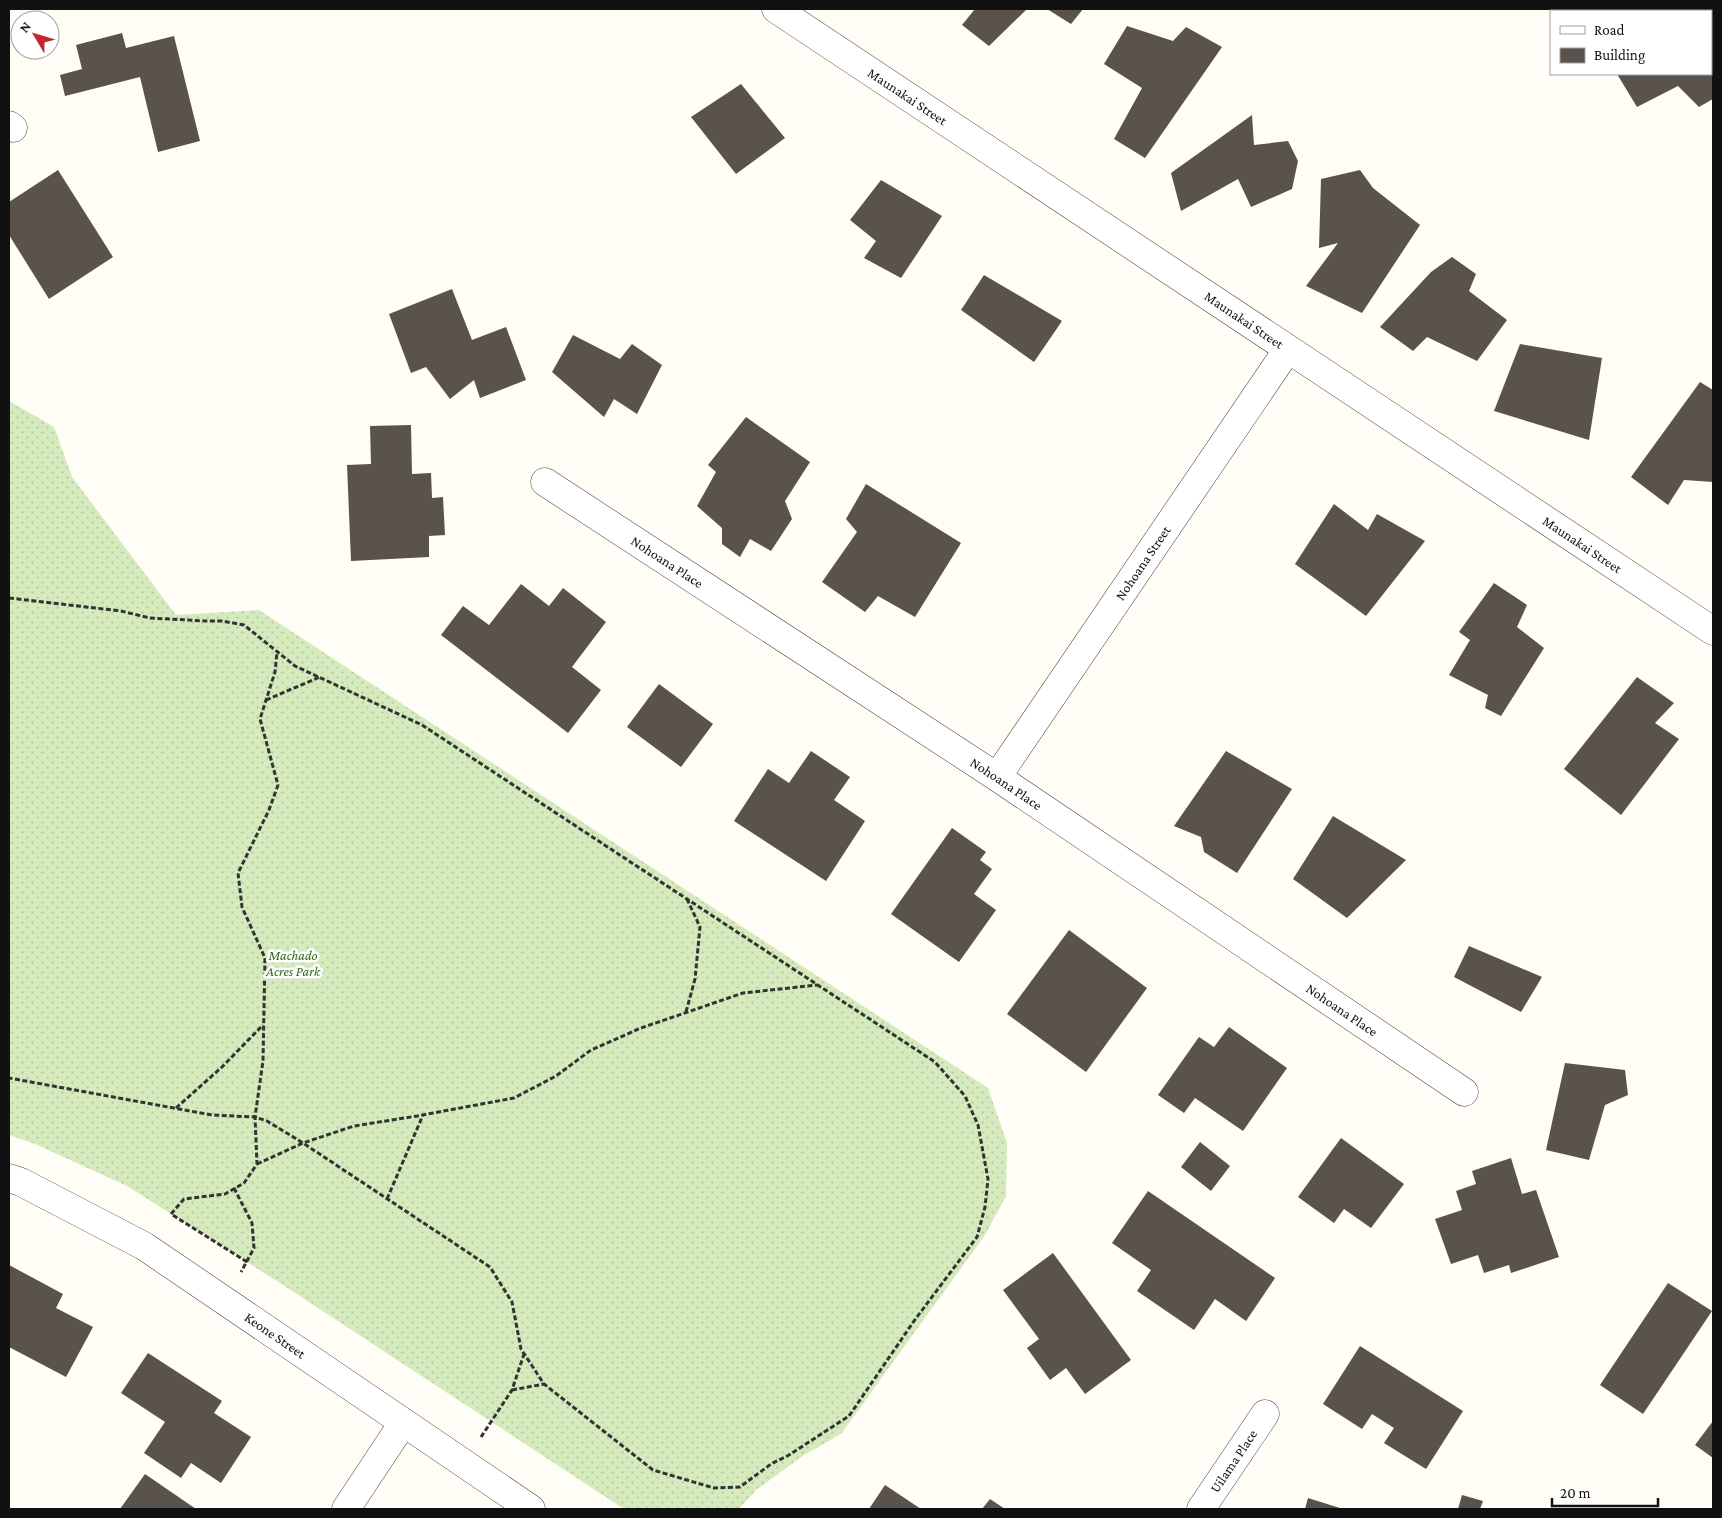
<svg xmlns="http://www.w3.org/2000/svg" width="1722" height="1518" font-family="'Crimson Pro',serif">
<style>
.grass{fill:url(#grass-dots)}
.building{fill:#5a524d}
.lines{fill:none;stroke-linecap:round;stroke-linejoin:round}
.minor-casing{stroke:#444;stroke-width:29}
.path{stroke:#333;stroke-width:3;stroke-dasharray:5 2.5;stroke-linecap:butt}
.minor{stroke:#fff;stroke-width:28}
.labels{text-anchor:middle;dominant-baseline:central;stroke-width:5;stroke-linejoin:round;paint-order:stroke}
.street-label{font-size:14px;fill:#111;stroke:#fff}
.park-label{font-size:14px;font-style:italic;fill:#2f6b1f;stroke:#fff}
</style>
<defs>
<pattern id="grass-dots" width="8" height="8" patternUnits="userSpaceOnUse" patternTransform="scale(1.25)"><rect width="8" height="8" fill="#d5ebbd"/><path d="M2 2h.1M6 6h.1" fill="none" stroke="#b6c8a1" stroke-width="1.8" stroke-linecap="round"/></pattern>
</defs>
<rect width="100%" height="100%" fill="#fffdf5"/>
<polygon class="grass" points="9,401 54,427 72,477 176,615 259,610 988,1088 1007,1143 1006,1196 985,1235 841,1434 804,1455 756,1490 739,1509 624,1509 280,1283 127,1186 35,1144 9,1135"/>
<g class="building">
<polygon points="975,9 1027,9 989,46 962,25"/>
<polygon points="1047,9 1083,9 1071,24"/>
<polygon points="1127,26 1173,41 1186,27 1222,47 1145,158 1114,139 1142,88 1104,64"/>
<polygon points="122,33 126,48 174,36 200,141 158,152 140,77 65,96 60,75 82,69 76,45"/>
<polygon points="1711,35 1713,38 1713,99 1699,107 1678,86 1637,107 1617,74 1711,74"/>
<polygon points="741,84 785,138 736,174 691,117"/>
<polygon points="1252,115 1254,145 1288,141 1298,161 1292,189 1251,207 1238,179 1181,211 1171,173"/>
<polygon points="58,170 113,257 49,299 9,235 9,202"/>
<polygon points="1360,170 1373,188 1420,225 1362,313 1306,286 1338,243 1319,248 1321,179"/>
<polygon points="881,180 942,216 901,278 864,258 876,241 850,220"/>
<polygon points="1452,257 1476,274 1469,291 1507,320 1477,361 1427,337 1413,351 1380,327 1431,272"/>
<polygon points="984,275 1062,321 1034,362 961,310"/>
<polygon points="452,289 472,340 506,327 526,380 480,398 474,380 450,399 426,367 411,373 389,314"/>
<polygon points="573,335 620,359 632,344 662,365 637,414 614,399 604,417 552,372"/>
<polygon points="1520,344 1602,358 1589,440 1494,411"/>
<polygon points="1700,382 1713,390 1713,482 1684,480 1668,505 1631,477"/>
<polygon points="746,417 810,462 785,501 792,519 771,551 750,539 740,557 722,544 722,528 697,506 716,472 708,465"/>
<polygon points="411,425 412,474 431,473 432,498 443,497 445,535 429,536 429,557 351,561 347,465 371,464 370,426"/>
<polygon points="866,484 961,543 915,617 878,596 865,612 822,582 857,532 846,519"/>
<polygon points="1334,504 1368,530 1377,514 1425,541 1366,616 1295,564"/>
<polygon points="1494,583 1527,605 1517,627 1544,648 1501,716 1485,708 1488,695 1449,675 1470,640 1459,632"/>
<polygon points="521,584 549,606 563,588 606,622 572,667 601,690 568,733 441,635 463,606 489,625"/>
<polygon points="1637,677 1674,703 1655,723 1679,739 1621,815 1564,769"/>
<polygon points="659,684 713,724 681,767 627,727"/>
<polygon points="811,751 850,777 834,800 865,821 826,881 734,821 768,769 789,783"/>
<polygon points="1226,751 1292,789 1237,873 1204,852 1201,837 1174,826"/>
<polygon points="1333,816 1406,860 1347,918 1293,879"/>
<polygon points="952,828 986,852 980,860 992,869 974,894 996,910 959,962 891,914"/>
<polygon points="1069,930 1147,988 1086,1072 1007,1014"/>
<polygon points="1469,946 1542,977 1521,1012 1454,977"/>
<polygon points="1229,1027 1287,1068 1243,1131 1195,1098 1184,1113 1158,1095 1199,1037 1214,1047"/>
<polygon points="1565,1063 1625,1070 1628,1095 1605,1105 1589,1160 1546,1150"/>
<polygon points="1341,1138 1404,1184 1371,1228 1344,1209 1334,1223 1298,1197"/>
<polygon points="1200,1142 1230,1166 1211,1191 1181,1167"/>
<polygon points="1511,1158 1522,1194 1536,1190 1559,1257 1511,1273 1509,1265 1484,1273 1478,1255 1451,1264 1435,1219 1462,1210 1456,1191 1476,1184 1472,1171"/>
<polygon points="1148,1191 1275,1278 1246,1321 1215,1299 1194,1330 1137,1291 1151,1270 1112,1243"/>
<polygon points="1053,1253 1131,1360 1085,1394 1066,1368 1050,1380 1027,1348 1039,1339 1003,1290"/>
<polygon points="9,1265 63,1294 56,1308 93,1327 66,1377 9,1347"/>
<polygon points="1668,1283 1712,1311 1643,1414 1600,1385"/>
<polygon points="1360,1346 1463,1411 1426,1469 1384,1443 1394,1428 1372,1414 1362,1429 1323,1404"/>
<polygon points="148,1353 222,1401 214,1413 251,1437 221,1483 191,1463 181,1478 144,1453 165,1422 121,1393"/>
<polygon points="1713,1421 1713,1458 1695,1445"/>
<polygon points="145,1474 196,1509 120,1509"/>
<polygon points="885,1485 921,1509 869,1509"/>
<polygon points="1462,1495 1483,1501 1480,1509 1458,1509"/>
<polygon points="1308,1498 1343,1509 1305,1509"/>
<polygon points="990,1499 1005,1509 982,1509"/>
</g>
<g class="lines">
<g class="minor-casing">
<g id="minor">
<path id="s1" d="M776,9L1713,631"/>
<polyline points="9,125 13,128"/>
<path id="s2" d="M545,482L997,777L1464,1092"/>
<path id="s3" d="M997,777L1288,349"/>
<path id="s4" d="M9,1178L21,1182L144,1246L531,1509"/>
<polyline points="346,1509 403,1423"/>
<path id="s5" d="M1201,1509L1265,1414"/>
</g>
</g>
<g class="path">
<polyline points="9,598 121,611 150,618 206,621 222,621 244,625 295,666 422,725 935,1062 965,1096 978,1125 988,1179 985,1207 977,1237 914,1321 849,1416 789,1455 771,1464 740,1487 714,1488 653,1470 544,1384 521,1349 512,1302 490,1267 303,1143 267,1121 255,1117 212,1115 9,1078"/>
<polyline points="266,700 320,677"/>
<polyline points="686,1012 695,979 700,927 687,899"/>
<polyline points="176,1108 222,1067 263,1025"/>
<polyline points="257,1164 303,1143 354,1126 417,1116 514,1098 556,1076 591,1050 641,1028 743,993 817,985"/>
<polyline points="234,1188 252,1223 254,1248 241,1272"/>
<polyline points="387,1199 423,1115"/>
<polyline points="247,1262 171,1214 184,1199 225,1194 244,1183 257,1164 255,1117 263,1061 265,958 242,907 238,873 269,810 278,785 260,719 275,672 277,652"/>
<polyline points="512,1390 544,1384"/>
<polyline points="481,1437 512,1390 524,1354"/>
</g>
<use href="#minor" class="minor"/>
</g>
<g class="labels">
<g class="street-label">
<text stroke="none"><textPath href="#s1" startOffset="158">Maunakai Street</textPath></text>
<text stroke="none"><textPath href="#s1" startOffset="562">Maunakai Street</textPath></text>
<text stroke="none"><textPath href="#s1" startOffset="968">Maunakai Street</textPath></text>
<text stroke="none"><textPath href="#s2" startOffset="146">Nohoana Place</textPath></text>
<text stroke="none"><textPath href="#s3" startOffset="259">Nohoana Street</textPath></text>
<text stroke="none"><textPath href="#s2" startOffset="551">Nohoana Place</textPath></text>
<text stroke="none"><textPath href="#s2" startOffset="956">Nohoana Place</textPath></text>
<text stroke="none"><textPath href="#s4" startOffset="310">Keone Street</textPath></text>
<text stroke="none"><textPath href="#s5" startOffset="58">Uilama Place</textPath></text>
</g>
<g class="park-label">
<text x="293" y="955">Machado<tspan x="293" dy="16">Acres Park</tspan></text>
</g>
</g>
<rect width="1722" height="1518" fill="none" stroke="#111111" stroke-width="20"/>
<rect x="1550" y="10" width="162" height="65" fill="#ffffff" stroke="#a0a0a0"/>
<rect x="1560" y="26" width="25" height="8" fill="#ffffff" stroke="#a0a0a0"/>
<text x="1594" y="35" font-size="15" fill="#111111">Road</text>
<rect x="1560" y="48" width="25" height="15" fill="#5a524d" stroke="#a0a0a0"/>
<text x="1594" y="60" font-size="15" fill="#111111">Building</text>
<g transform="translate(35 35) rotate(308)"><circle r="24" fill="#ffffff" stroke="#a0a0a0"/>
<path d="M0-4L9 19L0 12L-9 19Z" fill="#c4262e"/>
<text y="-8" font-size="14" font-weight="bold" text-anchor="middle" fill="#111111">N</text>
</g>
<path d="M1552 1498v8h106v-8" fill="none" stroke="#111111" stroke-width="2.5"/>
<text x="1560" y="1498" font-size="15" fill="#111111" stroke="#ffffff" stroke-width="4" paint-order="stroke">20 m</text>
</svg>
